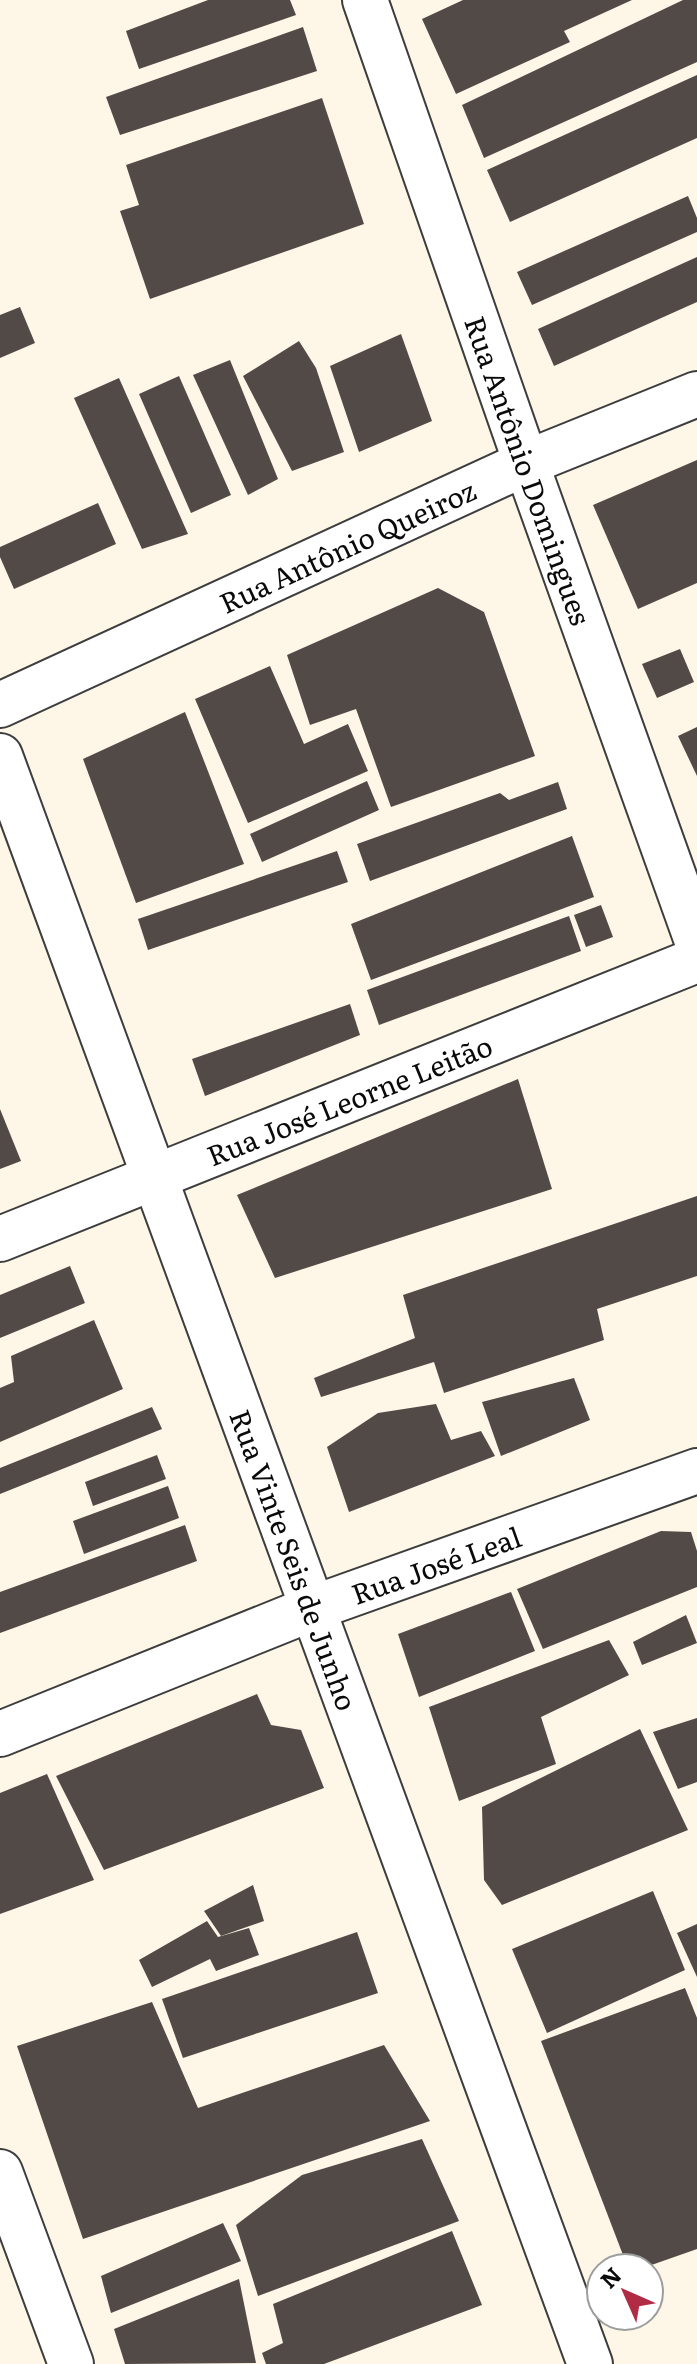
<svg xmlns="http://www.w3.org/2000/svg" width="697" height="2364" font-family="Literata,serif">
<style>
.building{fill:#524a47}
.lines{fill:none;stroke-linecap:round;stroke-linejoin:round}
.minor-casing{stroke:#3d3d3d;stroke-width:48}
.tertiary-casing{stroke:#3d3d3d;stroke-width:48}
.minor{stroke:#fff;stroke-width:44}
.tertiary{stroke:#fff;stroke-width:44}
.labels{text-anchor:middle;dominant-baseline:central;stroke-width:8;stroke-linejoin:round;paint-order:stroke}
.street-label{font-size:28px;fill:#0a0a0a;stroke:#fff}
</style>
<rect width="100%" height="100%" fill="#fef7e8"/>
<g class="building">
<polygon points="208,0 290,0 296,15 139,69 126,31"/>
<polygon points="463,0 632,0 564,31 570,42 456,94 422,19"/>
<polygon points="683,0 697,0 697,62 484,158 462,105"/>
<polygon points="303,27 317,71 120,135 106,97"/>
<polygon points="697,75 697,138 510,222 487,170"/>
<polygon points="322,98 364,224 150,299 120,211 139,205 126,165"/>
<polygon points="688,196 697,218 697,232 532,305 517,272"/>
<polygon points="697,257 697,302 554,366 538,329"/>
<polygon points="20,307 35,343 0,358 0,315"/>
<polygon points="401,334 432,421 359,452 330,366"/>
<polygon points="299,341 316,368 344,452 292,471 243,376"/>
<polygon points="230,360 278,479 248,495 193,375"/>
<polygon points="179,376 231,495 191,513 139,394"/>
<polygon points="119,378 188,534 142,549 74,398"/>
<polygon points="697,460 697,583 638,609 593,505"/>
<polygon points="98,503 116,544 14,589 0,557 0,547"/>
<polygon points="438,588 484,612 535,756 391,807 356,709 310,725 287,655"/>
<polygon points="680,649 694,682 657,698 642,664"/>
<polygon points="270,666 304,744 348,724 368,771 248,823 195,699"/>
<polygon points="185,712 244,864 136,903 83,759"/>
<polygon points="697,727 697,776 678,736"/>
<polygon points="367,781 379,810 262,862 250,834"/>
<polygon points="558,782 567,809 370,881 357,844 500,793 509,800"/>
<polygon points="572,836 594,897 371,980 351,924"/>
<polygon points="337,851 348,882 148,950 138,919"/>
<polygon points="601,905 613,937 586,947 574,915"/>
<polygon points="569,916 581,951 379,1025 367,990"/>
<polygon points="350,1004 360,1035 205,1096 192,1059"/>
<polygon points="518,1079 552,1189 275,1278 237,1195"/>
<polygon points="0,1109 21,1161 0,1169"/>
<polygon points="697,1196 697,1276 597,1309 604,1340 444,1393 434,1362 321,1397 314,1378 415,1338 403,1295"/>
<polygon points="70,1266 85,1303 0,1338 0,1295"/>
<polygon points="94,1320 123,1389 0,1442 0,1388 14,1382 11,1356"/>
<polygon points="574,1378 590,1420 501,1456 482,1402"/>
<polygon points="436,1404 451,1440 481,1431 495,1456 349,1512 327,1447 378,1413"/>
<polygon points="152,1407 162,1429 0,1494 0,1468"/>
<polygon points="157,1455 166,1479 93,1506 85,1482"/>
<polygon points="168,1486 179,1518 84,1554 73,1521"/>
<polygon points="185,1525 197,1561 0,1633 0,1592"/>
<polygon points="661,1531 691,1532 697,1551 697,1587 543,1649 517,1589"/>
<polygon points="511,1592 535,1651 419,1697 398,1634"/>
<polygon points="686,1615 697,1643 642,1665 633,1642"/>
<polygon points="609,1640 629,1675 541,1717 556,1764 459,1801 429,1707"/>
<polygon points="257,1694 271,1725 301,1730 324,1788 104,1870 56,1776"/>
<polygon points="697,1718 697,1782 678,1789 653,1732"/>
<polygon points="640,1729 688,1830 502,1905 484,1880 482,1807"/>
<polygon points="47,1774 94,1880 0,1914 0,1793"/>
<polygon points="253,1885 264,1921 221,1936 204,1911"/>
<polygon points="653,1891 685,1970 547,2033 512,1949"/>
<polygon points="207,1921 218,1937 249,1928 259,1955 216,1971 210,1959 152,1987 139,1960"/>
<polygon points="697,1924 697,1977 677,1933"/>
<polygon points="357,1932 378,1993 183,2058 162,1999"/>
<polygon points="685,1988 697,2018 697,2249 643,2268 628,2268 541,2041"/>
<polygon points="152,2002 198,2108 384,2045 430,2121 83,2239 17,2046"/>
<polygon points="422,2139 459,2221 258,2296 236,2225 302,2175"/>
<polygon points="223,2223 241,2261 111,2313 101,2276"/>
<polygon points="452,2231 482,2305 324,2364 266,2364 262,2353 283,2343 273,2304"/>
<polygon points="239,2279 256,2363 125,2364 114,2329"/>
</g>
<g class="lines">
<g class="minor-casing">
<g id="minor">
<path id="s1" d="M365,0L526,463L697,941"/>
<path id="s2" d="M0,705L526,463L697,394"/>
<path id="s3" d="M0,1239L697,960"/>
<path id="s4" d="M0,1734L313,1608L697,1471"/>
<polyline points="0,2172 71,2364"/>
</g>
</g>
<g class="tertiary-casing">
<g id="tertiary">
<path id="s5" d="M0,756L590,2364"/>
</g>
</g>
<use href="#minor" class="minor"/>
<use href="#tertiary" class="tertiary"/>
</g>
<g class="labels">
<g class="street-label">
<text stroke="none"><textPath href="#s1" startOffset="498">Rua Antônio Domingues</textPath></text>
<text stroke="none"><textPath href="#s2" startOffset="382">Rua Antônio Queiroz</textPath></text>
<text stroke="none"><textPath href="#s3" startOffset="376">Rua José Leorne Leitão</textPath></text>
<text stroke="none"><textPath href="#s5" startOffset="856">Rua Vinte Seis de Junho</textPath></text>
<text stroke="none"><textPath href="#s4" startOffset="468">Rua José Leal</textPath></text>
</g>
</g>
<g transform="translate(625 2292) rotate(315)"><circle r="38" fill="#ffffff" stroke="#9d9d9d" stroke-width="2"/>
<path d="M0-6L14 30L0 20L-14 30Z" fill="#b22b45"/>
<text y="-12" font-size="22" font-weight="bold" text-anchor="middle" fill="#0a0a0a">N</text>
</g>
</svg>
